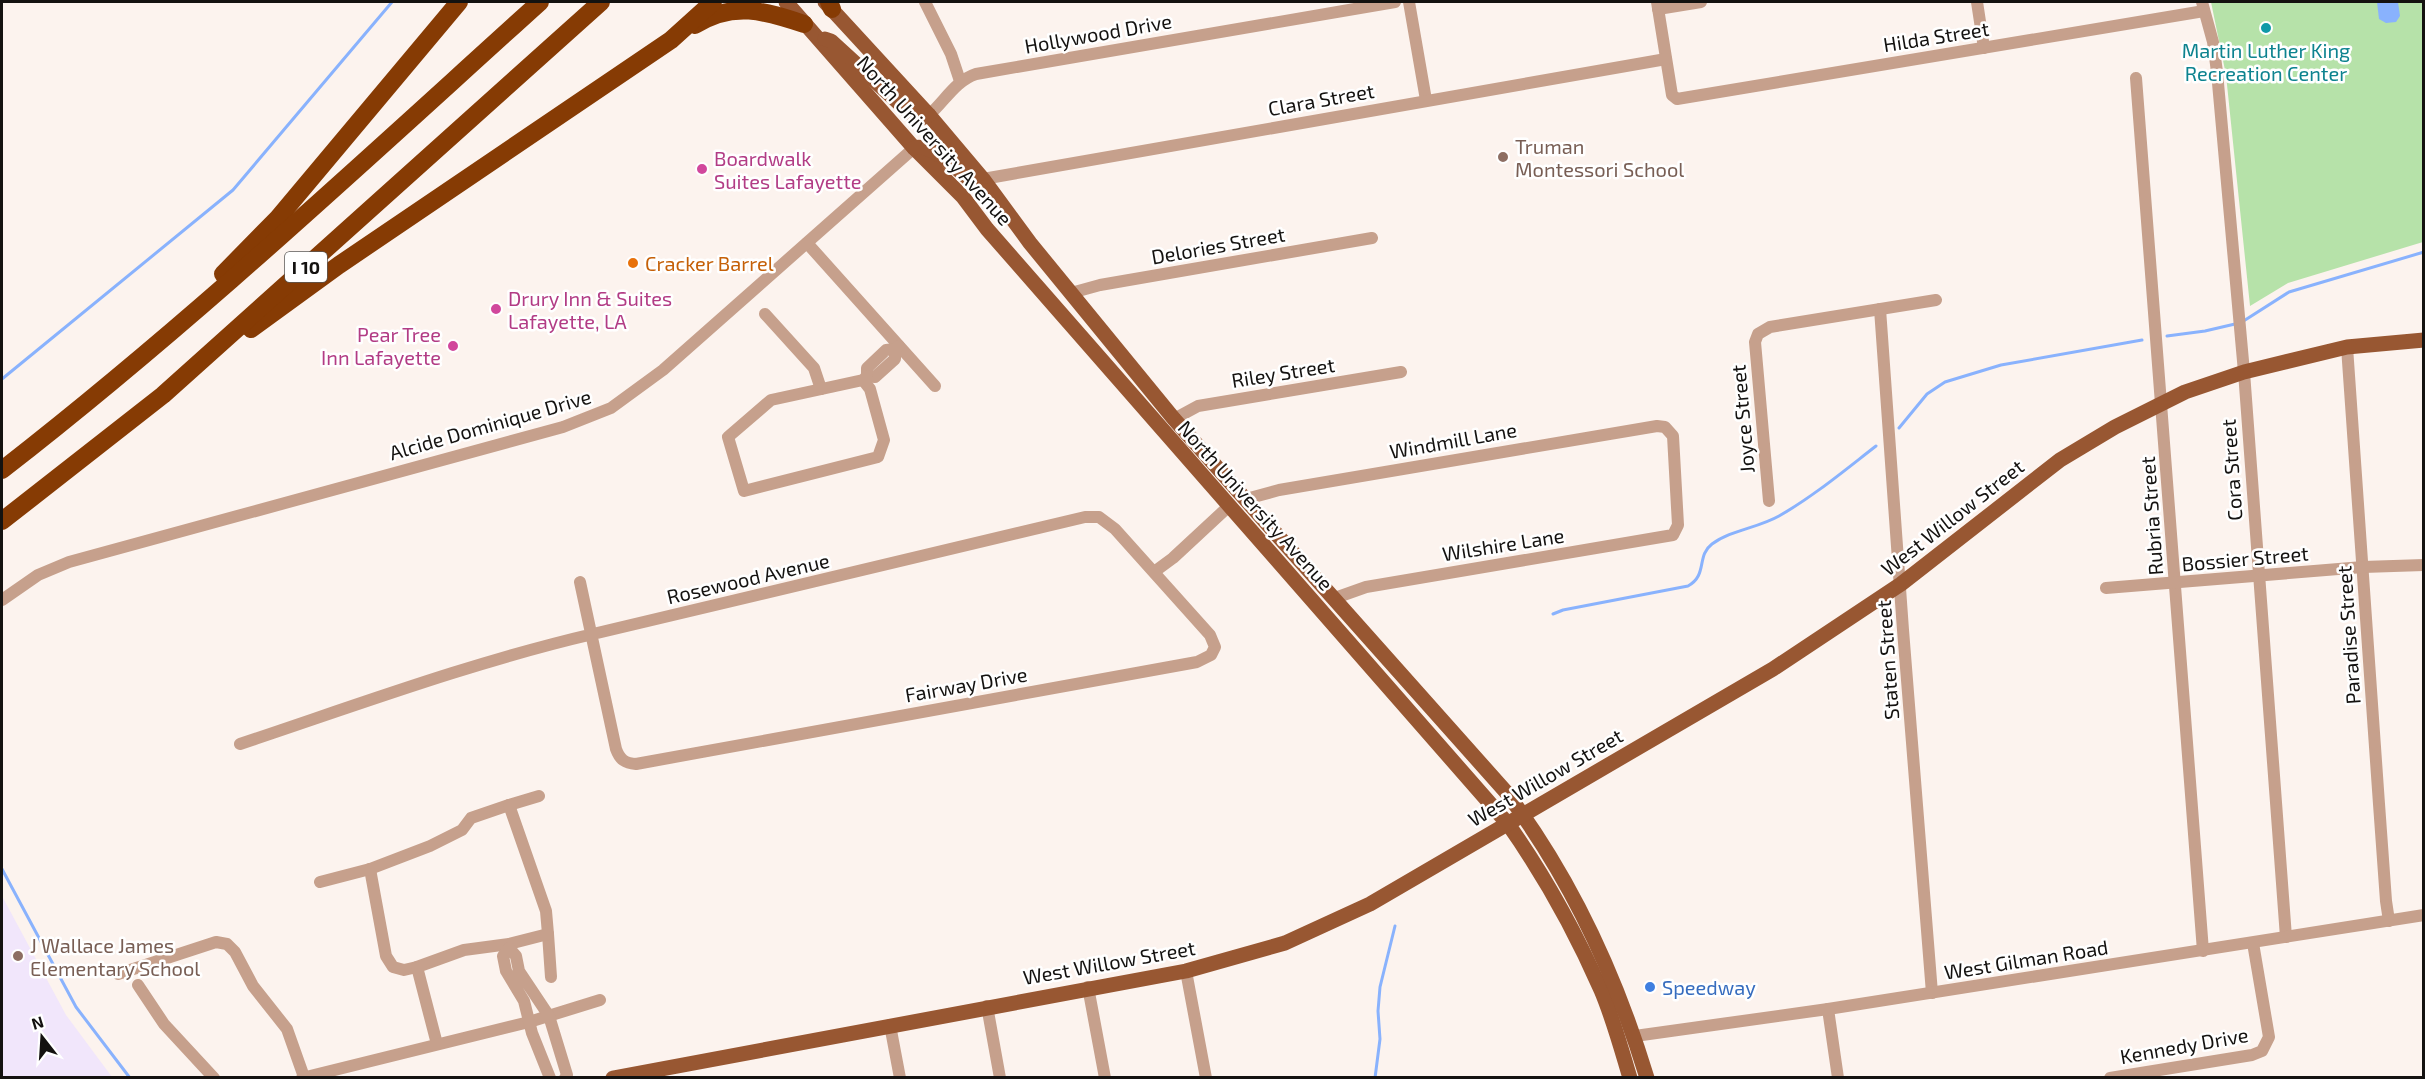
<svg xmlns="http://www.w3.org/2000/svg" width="2425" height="1079" font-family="'Exo 2',sans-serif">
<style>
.education{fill:#f1e6fb}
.green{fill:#b6e2a9}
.water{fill:#89b2fd}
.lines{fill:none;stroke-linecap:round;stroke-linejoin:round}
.stream{stroke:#89b2fd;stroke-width:3}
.minor{stroke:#c6a08c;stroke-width:12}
.major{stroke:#985732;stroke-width:15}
.highway{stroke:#863b04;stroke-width:18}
.culture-dot{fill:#0f9aa8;stroke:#fff;stroke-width:2}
.education-dot{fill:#8d6e63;stroke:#fff;stroke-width:2}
.hotel-dot{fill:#d1479c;stroke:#fff;stroke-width:2}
.food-dot{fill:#e8710a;stroke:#fff;stroke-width:2}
.shop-dot{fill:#3f7fe0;stroke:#fff;stroke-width:2}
.labels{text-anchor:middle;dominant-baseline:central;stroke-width:5;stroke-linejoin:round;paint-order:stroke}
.shield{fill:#fff;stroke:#5a5958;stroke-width:1.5}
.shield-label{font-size:18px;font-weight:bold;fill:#141210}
.street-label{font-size:20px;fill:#141210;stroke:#fff}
.culture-label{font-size:20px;fill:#0d838f;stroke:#fff}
.education-label{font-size:20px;fill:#785e54;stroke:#fff;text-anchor:start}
.hotel-label{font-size:20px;fill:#b23c85;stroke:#fff;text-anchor:start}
.food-label{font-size:20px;fill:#c56008;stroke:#fff;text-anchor:start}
.shop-label{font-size:20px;fill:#366cbe;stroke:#fff;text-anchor:start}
</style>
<rect width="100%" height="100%" fill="#fcf3ee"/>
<polygon class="education" points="2,896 66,1015 112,1077 2,1077"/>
<polygon class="green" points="2211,2 2423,2 2423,242 2288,283 2250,306 2226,75"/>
<polygon class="water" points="2377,2 2398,2 2400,16 2396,22 2386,23 2379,19"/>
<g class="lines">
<g class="stream">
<polyline points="2242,322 2289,292 2424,252"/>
<polyline points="2167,336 2205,331 2235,324"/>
<polyline points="2,379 233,190 392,2"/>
<polyline points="1899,428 1927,394 1945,382 2001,365 2142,340"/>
<path d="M1553,614L1563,610L1688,586C1708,575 1696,556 1712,544C1731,530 1758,528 1779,516C1814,496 1845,470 1876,446"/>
<polyline points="2,869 76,1007 130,1078"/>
<polyline points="1375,1078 1380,1039 1378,1011 1380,987 1395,926"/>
</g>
<g class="minor">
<polyline points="925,2 951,54 960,81"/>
<polyline points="1409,2 1426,100"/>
<polyline points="1657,2 1672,95 1677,99 2204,11"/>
<polyline points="1977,2 1984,48"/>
<polyline points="2202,2 2213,42 2217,72 2244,372 2286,937"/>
<polyline points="1658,9 1701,2"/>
<polyline points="2136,78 2203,951"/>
<path d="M929,115C945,101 955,81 976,74L1395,2"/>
<polyline points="983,179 1666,59"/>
<polyline points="807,243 935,386"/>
<polyline points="1071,293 1100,285 1372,238"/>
<polyline points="1880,309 1903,630 1932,993"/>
<polyline points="765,314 814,368 821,389"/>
<polyline points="2347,347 2379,804 2386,901 2389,921"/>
<polyline points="895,349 895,359 875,377 867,376 867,368 886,350 895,349 899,346"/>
<polyline points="863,380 870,389 884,440 878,457 744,491 728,437 771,400 863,380 867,376"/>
<polyline points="1174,419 1198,406 1401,372"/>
<polyline points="1246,499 1279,490 1657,426 1665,427 1673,436 1678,525 1673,535 1366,587 1335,598"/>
<polyline points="1769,501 1755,342 1758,334 1770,327 1936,300"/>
<polyline points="1154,572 1173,558 1229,506"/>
<polyline points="2106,588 2363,567 2424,565"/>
<polyline points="2,600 38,575 69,562 563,427 611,408 663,370 914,148"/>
<path d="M240,744C357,705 473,662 593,634L1085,517H1099L1115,529L1210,635L1215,647L1211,655L1197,662L636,764C625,763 620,760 616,749L580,582"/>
<polyline points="370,869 386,956 393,967 404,970 417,967"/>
<polyline points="320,882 370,869 430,846 462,830 471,818 509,805"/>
<polyline points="548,934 551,977"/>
<polyline points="1186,971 1206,1078"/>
<polyline points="118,974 216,942 227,944 235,952 253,986 287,1029 304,1077"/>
<polyline points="138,985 164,1024 214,1078"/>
<polyline points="1088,987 1105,1078"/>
<polyline points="987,1006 1000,1078"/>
<polyline points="1828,1009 1838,1078"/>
<polyline points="890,1025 900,1078"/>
<polyline points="1635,1036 1828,1009 2424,915"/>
<polyline points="437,1044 417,967 464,950 509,944 548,934 546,911 509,805 539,796"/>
<polyline points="302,1078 529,1022 600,1000"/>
<polyline points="550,1078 532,1033 524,1001 506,971 503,956 509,948 516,956 519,971 549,1016 567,1075 565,1078"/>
<polyline points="2110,1078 2252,1055 2262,1051 2269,1037 2253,943"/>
</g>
<g class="major">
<path d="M786,2L914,148L963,197L987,229L1508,824C1544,875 1576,933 1601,990C1613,1018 1621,1048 1630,1078"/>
<path d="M825,2L929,115L983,179L1030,243L1174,419L1506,792C1571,878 1616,976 1647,1078"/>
<polyline points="825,39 831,41 912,115 920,119 929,115"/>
<path d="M914,148C935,141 968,182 986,192"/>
<polyline points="613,1078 1186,971 1285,943 1370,904 1773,669 1901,584 2060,460 2115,427 2185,392 2244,372 2347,347 2424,340"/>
</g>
<g class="highway">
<polyline points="829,2 832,9"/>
<path d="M695,25C733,1 765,11 804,24"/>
<polyline points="223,274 278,218 459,2"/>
<polyline points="251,329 339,265 671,40 713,2"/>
<path d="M2,470C190,324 364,161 540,2"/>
<polyline points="2,521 163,395 601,2"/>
</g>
</g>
<circle class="culture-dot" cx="2266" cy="28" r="6"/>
<g class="education-dot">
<circle cx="1503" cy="157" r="6"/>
<circle cx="18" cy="956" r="6"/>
</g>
<g class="hotel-dot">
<circle cx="702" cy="169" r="6"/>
<circle cx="496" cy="309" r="6"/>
<circle cx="453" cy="346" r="6"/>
</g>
<circle class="food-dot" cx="633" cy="263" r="6"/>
<circle class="shop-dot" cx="1650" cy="987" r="6"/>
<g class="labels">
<rect class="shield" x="285" y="252" width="42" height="30" rx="4.5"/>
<g class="shield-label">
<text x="306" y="267">I 10</text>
</g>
<g class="street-label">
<text transform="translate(1098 33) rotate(-10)">Hollywood Drive</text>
<text transform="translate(1936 36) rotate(-9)">Hilda Street</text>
<text transform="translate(1321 99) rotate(-10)">Clara Street</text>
<text transform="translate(935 140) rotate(48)">North University Avenue</text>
<text transform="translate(1218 245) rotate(-10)">Delories Street</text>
<text transform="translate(1283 372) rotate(-9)">Riley Street</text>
<text transform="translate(1742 419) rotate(-95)">Joyce Street</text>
<text transform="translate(490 424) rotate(-16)">Alcide Dominique Drive</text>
<text transform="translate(1453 440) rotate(-10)">Windmill Lane</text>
<text transform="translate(2231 470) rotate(-94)">Cora Street</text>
<text transform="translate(1256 505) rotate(48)">North University Avenue</text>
<text transform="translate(2151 516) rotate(-94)">Rubria Street</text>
<text transform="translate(1952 517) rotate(-38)">West Willow Street</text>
<text transform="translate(1503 544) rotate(-9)">Wilshire Lane</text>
<text transform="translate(2245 558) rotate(-5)">Bossier Street</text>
<text transform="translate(748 578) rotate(-13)">Rosewood Avenue</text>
<text transform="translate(2348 635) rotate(-94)">Paradise Street</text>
<text transform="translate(1887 660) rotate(-94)">Staten Street</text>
<text transform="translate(966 684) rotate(-10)">Fairway Drive</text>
<text transform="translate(1545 777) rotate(-30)">West Willow Street</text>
<text transform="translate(2026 959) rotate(-9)">West Gilman Road</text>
<text transform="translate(1109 962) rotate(-10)">West Willow Street</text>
<text transform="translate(2184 1045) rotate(-10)">Kennedy Drive</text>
</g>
<g class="culture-label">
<text x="2266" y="50">Martin Luther King<tspan x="2266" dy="23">Recreation Center</tspan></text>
</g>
<g class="education-label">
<text x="1515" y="146">Truman<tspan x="1515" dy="23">Montessori School</tspan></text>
<text x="30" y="945">J Wallace James<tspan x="30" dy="23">Elementary School</tspan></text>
</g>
<g class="hotel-label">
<text x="714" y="158">Boardwalk<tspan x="714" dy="23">Suites Lafayette</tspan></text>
<text x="508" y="298">Drury Inn &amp; Suites<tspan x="508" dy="23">Lafayette, LA</tspan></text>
<text x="441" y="334" text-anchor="end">Pear Tree<tspan x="441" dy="23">Inn Lafayette</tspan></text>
</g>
<g class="food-label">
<text x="645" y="263">Cracker Barrel</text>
</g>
<g class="shop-label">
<text x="1662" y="987">Speedway</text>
</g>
</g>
<rect width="2425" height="1079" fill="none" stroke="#141210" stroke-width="6"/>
<g transform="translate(42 1037) rotate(343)" stroke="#ffffff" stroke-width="4.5" paint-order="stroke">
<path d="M0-4.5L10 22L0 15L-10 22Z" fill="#141210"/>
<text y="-9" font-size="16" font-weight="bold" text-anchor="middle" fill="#141210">N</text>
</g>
</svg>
